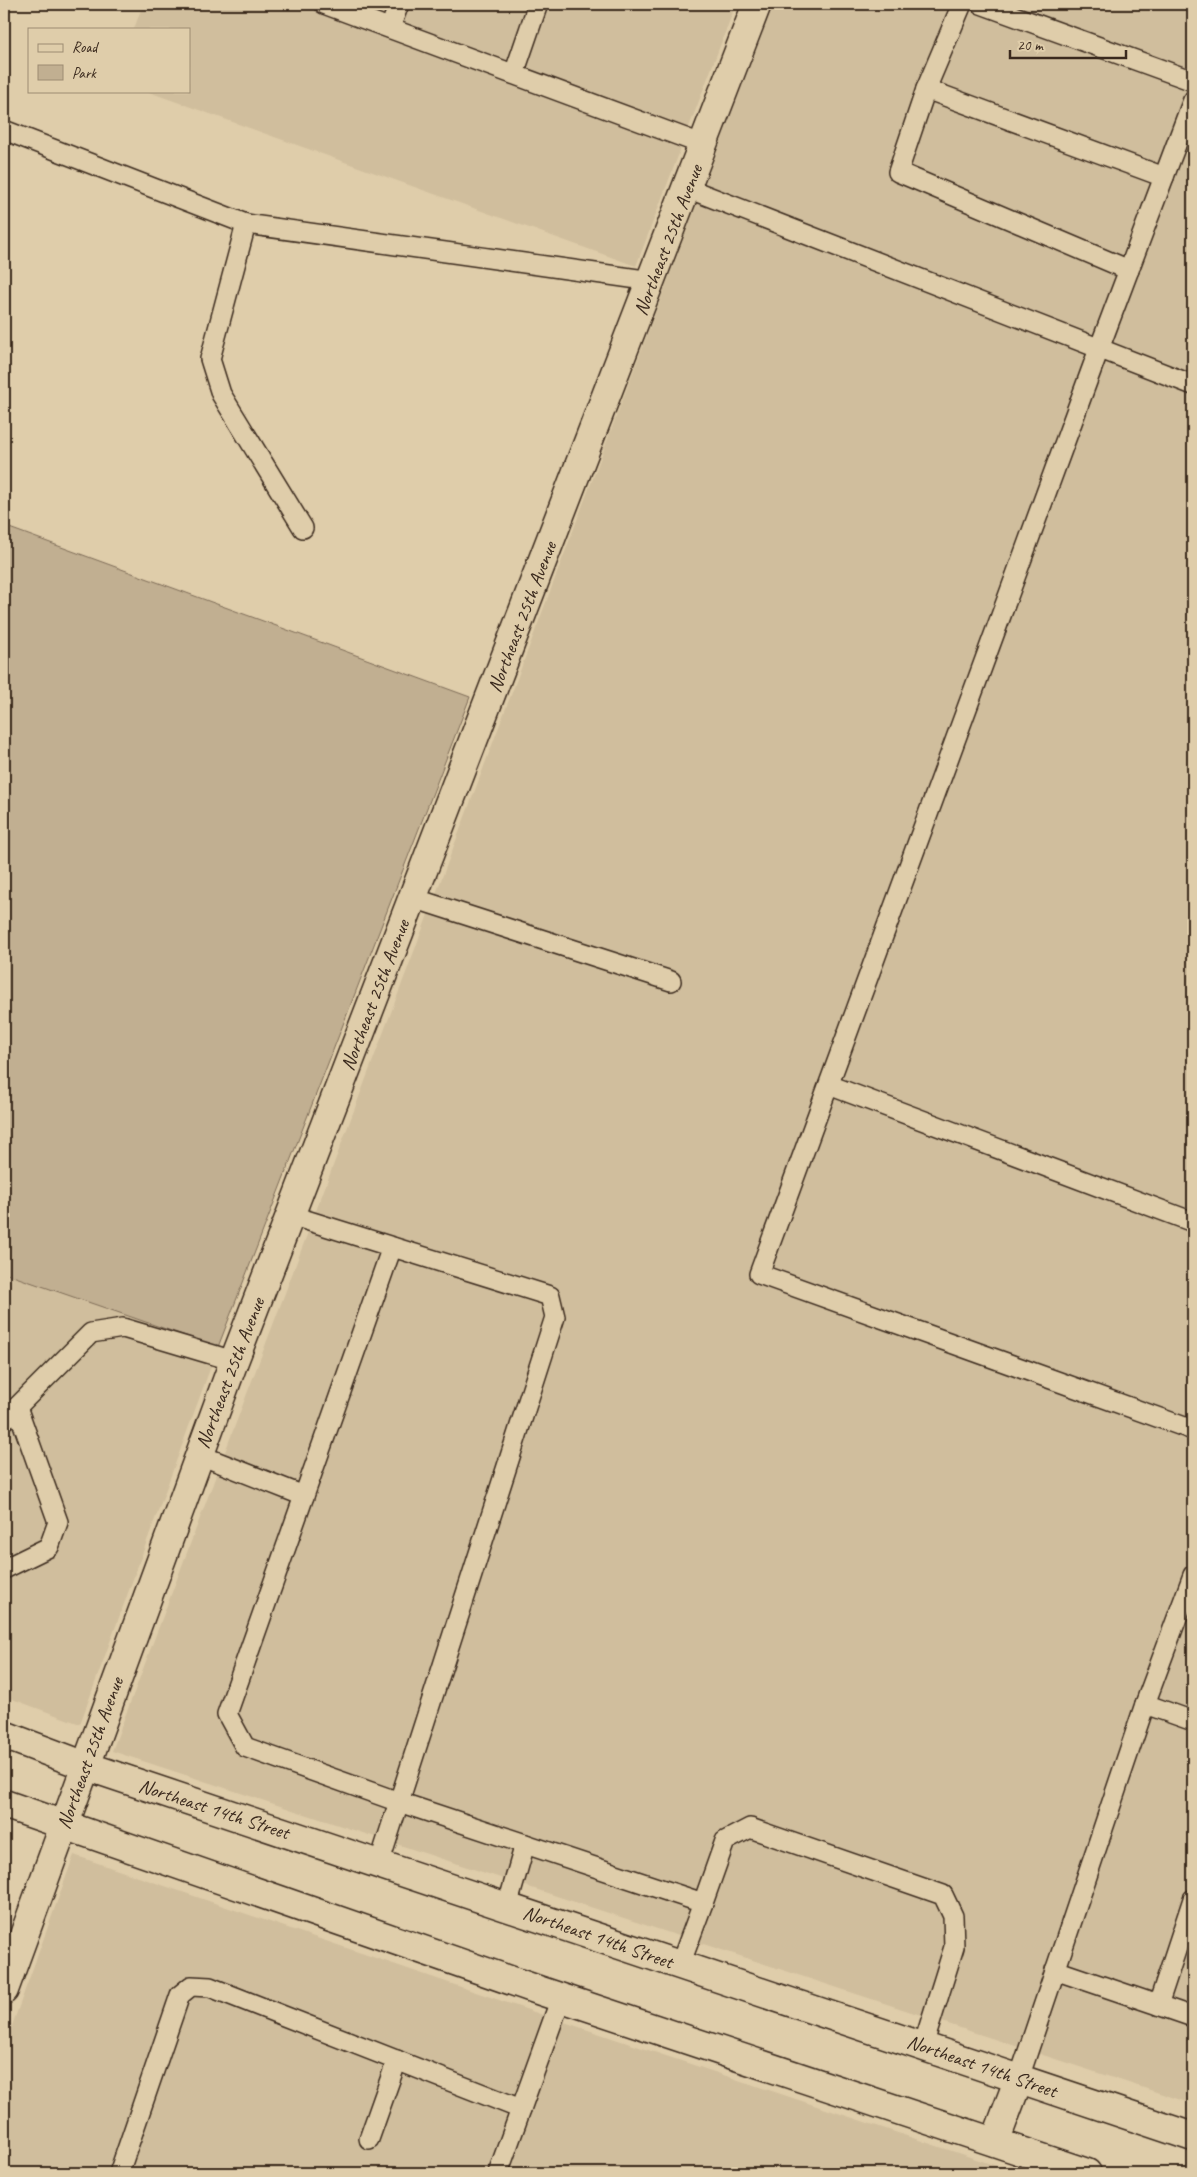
<svg xmlns="http://www.w3.org/2000/svg" width="1197" height="2177" font-family="Caveat,sans-serif">
<style>
.built{fill:#d0be9d}
.green{fill:#c1af91;stroke:#7e6c58}
.lines{fill:none;stroke-linecap:round;stroke-linejoin:round}
.lane-casing{stroke:#3b2a1e;stroke-width:22}
.secondary-casing{stroke:#3b2a1e;stroke-width:31}
.primary-casing{stroke:#3b2a1e;stroke-width:31}
.lane{stroke:#dfcdaa;stroke-width:19}
.secondary{stroke:#dfcdaa;stroke-width:28}
.primary{stroke:#dfcdaa;stroke-width:28}
.labels{text-anchor:middle;dominant-baseline:central;stroke-width:4.5;stroke-linejoin:round;paint-order:stroke}
.street-label{font-size:20px;fill:#3b2a1e;stroke:#dfcdaa}
</style>
<rect width="100%" height="100%" fill="#dfcdaa"/>
<filter id="ink" filterUnits="userSpaceOnUse"><feTurbulence type="fractalNoise" baseFrequency=".02" numOctaves="2"/><feDisplacementMap in="SourceGraphic" scale="10" xChannelSelector="R" yChannelSelector="G"/><feConvolveMatrix kernelMatrix="1 2 1 2 8 2 1 2 1" color-interpolation-filters="sRGB"/></filter>
<g filter="url(#ink)">
<g class="built">
<polygon points="143,4 736,4 636,266 146,91 189,91 189,29 134,29"/>
<polygon points="772,4 1193,4 1193,2104 112,1751"/>
<polygon points="4,1273 218,1347 80,1724 4,1696"/>
<polygon points="74,1855 534,2012 1018,2173 4,2173 4,2048"/>
</g>
<polygon class="green" points="4,526 470,697 218,1347 4,1273"/>
<g class="lines">
<g class="lane-casing">
<g id="lane">
<polyline points="324,4 704,145"/>
<polyline points="962,4 926,89 1164,177"/>
<polyline points="981,4 1193,81"/>
<polyline points="390,28 399,4"/>
<polyline points="514,74 538,4"/>
<polyline points="926,89 898,172 1129,270"/>
<polyline points="1193,100 1099,349 759,1274 1193,1430"/>
<polyline points="4,130 246,224 652,281"/>
<polyline points="687,188 1193,385"/>
<polyline points="246,224 210,359 221,394 303,528"/>
<polyline points="413,898 671,981"/>
<polyline points="829,1085 1193,1222"/>
<polyline points="290,1215 550,1296 555,1317 379,1864"/>
<polyline points="392,1247 227,1714 245,1747 399,1802 703,1903 680,1965"/>
<polyline points="4,1420 91,1333 123,1328 234,1361"/>
<polyline points="200,1455 304,1496"/>
<polyline points="4,1569 49,1547 58,1522 17,1407"/>
<polyline points="1193,1575 1145,1704 1193,1721"/>
<polyline points="1193,1899 1158,2005 1193,2017"/>
<polyline points="703,1903 725,1841 750,1828 943,1895 953,1916 954,1947 923,2046"/>
<polyline points="507,1907 525,1844"/>
<polyline points="1055,1970 1158,2005"/>
<polyline points="1019,2078 1145,1704"/>
<polyline points="369,2139 397,2060"/>
<polyline points="119,2173 180,1995 191,1986 210,1987 521,2109"/>
<polyline points="498,2173 561,1998"/>
</g>
</g>
<g class="secondary-casing">
<polyline id="secondary" points="4,1990 234,1361 757,4"/>
</g>
<g class="primary-casing">
<g id="primary">
<polyline points="4,1735 86,1766 1193,2137"/>
<polyline points="4,1804 541,1991 1087,2173"/>
<polyline points="995,2142 1019,2078"/>
</g>
</g>
<use href="#lane" class="lane"/>
<use href="#secondary" class="secondary"/>
<use href="#primary" class="primary"/>
</g>
</g>
<g class="labels">
<g class="street-label">
<text transform="translate(668 240) rotate(-69)">Northeast 25th Avenue</text>
<text transform="translate(522 617) rotate(-69)">Northeast 25th Avenue</text>
<text transform="translate(375 995) rotate(-69)">Northeast 25th Avenue</text>
<text transform="translate(230 1373) rotate(-69)">Northeast 25th Avenue</text>
<text transform="translate(90 1753) rotate(-70)">Northeast 25th Avenue</text>
<text transform="translate(214 1809) rotate(18)">Northeast 14th Street</text>
<text transform="translate(598 1937) rotate(19)">Northeast 14th Street</text>
<text transform="translate(982 2066) rotate(19)">Northeast 14th Street</text>
</g>
</g>
<rect width="1197" height="2177" fill="none" stroke="#dfcdaa" stroke-width="20"/>
<rect x="10" y="10" width="1177" height="2157" fill="none" stroke="#3b2a1e" stroke-width="2" filter="url(#ink)"/>
<rect x="28" y="28" width="162" height="65" fill="#dfcdaa" stroke="#9d8c72"/>
<rect x="38" y="44" width="25" height="8" fill="#dfcdaa" stroke="#9d8c72"/>
<text x="72" y="52" font-size="15" fill="#3b2a1e">Road</text>
<rect x="38" y="65" width="25" height="15" fill="#c1af91" stroke="#9d8c72"/>
<text x="72" y="78" font-size="15" fill="#3b2a1e">Park</text>
<path d="M1010 50v8h116v-8" fill="none" stroke="#3b2a1e" stroke-width="2.5"/>
<text x="1017" y="50" font-size="15" fill="#3b2a1e" stroke="#dfcdaa" stroke-width="4" paint-order="stroke">20 m</text>
</svg>
